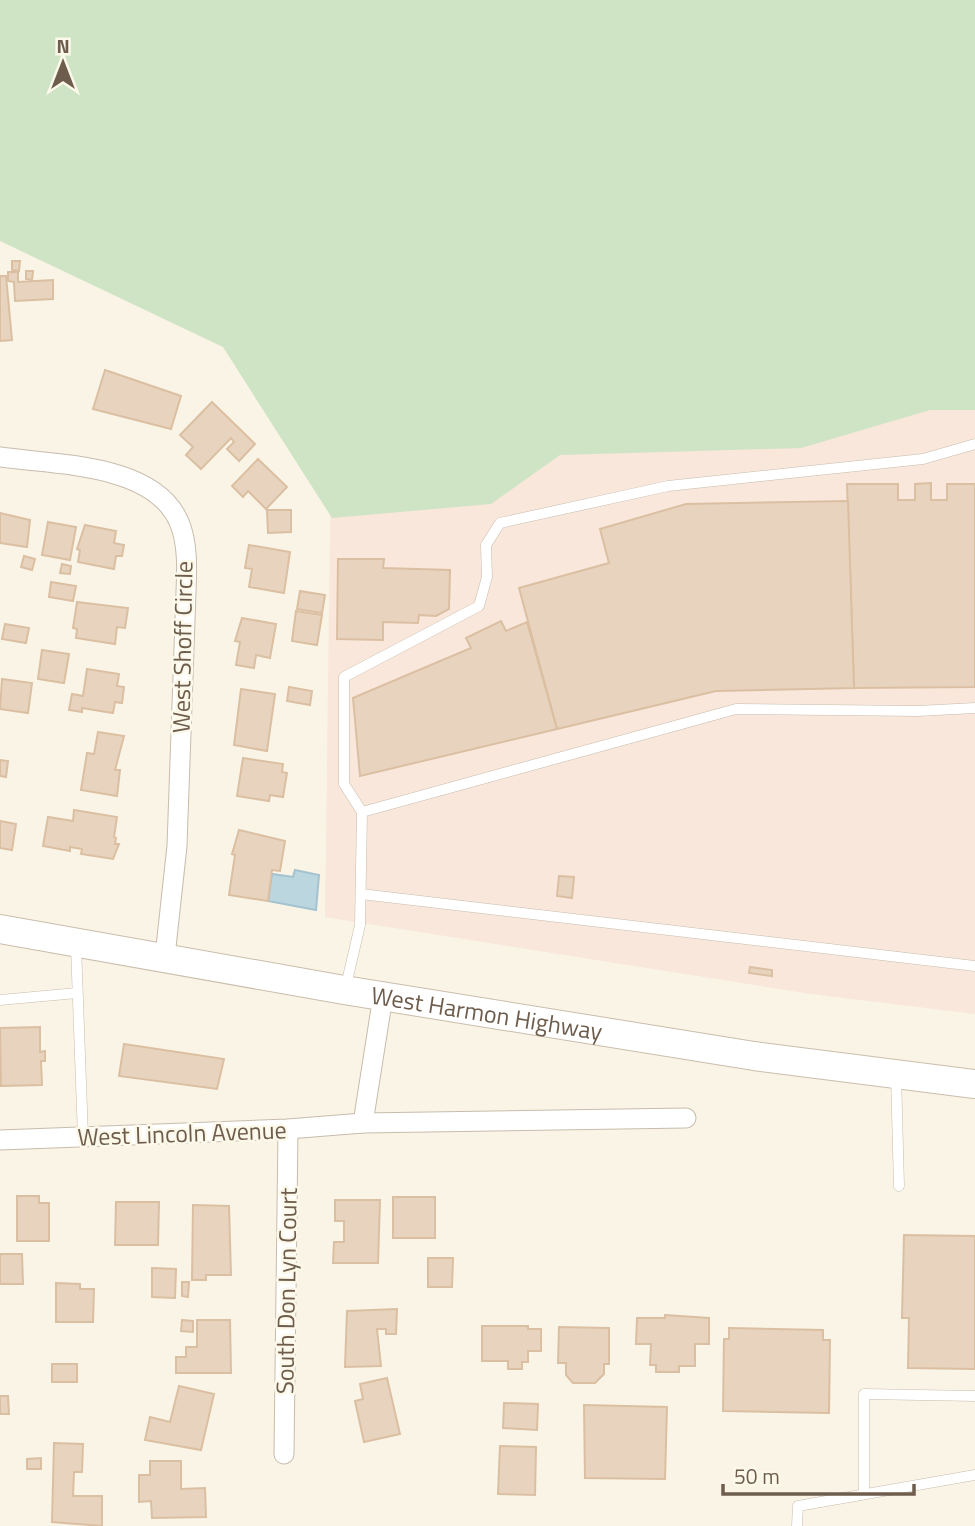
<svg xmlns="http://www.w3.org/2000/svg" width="975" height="1526" font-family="'Titillium Web',sans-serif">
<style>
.commercial{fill:#f8e7da}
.green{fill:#cee4c5}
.water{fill:#bcd6e0;stroke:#a3c3d0;stroke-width:2}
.building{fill:#e8d4be;stroke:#dbbfa2;stroke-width:2}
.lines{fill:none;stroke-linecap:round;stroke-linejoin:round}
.lane-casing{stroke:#c8bcac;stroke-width:11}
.street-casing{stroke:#c8bcac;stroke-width:21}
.secondary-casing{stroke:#cbbdab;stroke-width:30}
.lane{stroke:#fff;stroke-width:10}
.street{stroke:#fff;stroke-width:19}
.secondary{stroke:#fff;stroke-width:28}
.labels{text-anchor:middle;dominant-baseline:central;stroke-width:5;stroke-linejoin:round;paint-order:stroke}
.street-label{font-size:24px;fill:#6e5d4d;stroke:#fcf8ea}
</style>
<rect width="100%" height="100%" fill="#f9f4e5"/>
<polygon class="commercial" points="975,380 975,1014 811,994 325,917 332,385"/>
<polygon class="green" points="0,0 975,0 975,410 930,410 801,448 560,455 491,504 332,518 223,347 0,241"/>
<polygon class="water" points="295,870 319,875 316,910 268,901 272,874 293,877"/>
<g class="building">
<polygon points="12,261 20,261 19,271 12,270"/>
<polygon points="26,271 33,271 32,280 26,279"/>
<polygon points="8,272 18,272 18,282 53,280 53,299 15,301 14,282 8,281"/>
<polygon points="0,276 6,276 12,340 0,341"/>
<polygon points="105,370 181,396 171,429 93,409"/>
<polygon points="212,402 255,444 239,461 227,449 234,442 231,438 201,469 186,455 193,447 180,435"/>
<polygon points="258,459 287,487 266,509 248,491 243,497 232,486"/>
<polygon points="931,483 931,500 947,500 947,484 975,484 975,687 854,688 847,484 898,484 898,500 915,500 915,484"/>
<polygon points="848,501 854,688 716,691 557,729 519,588 609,563 600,529 686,504"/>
<polygon points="267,510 291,510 291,532 268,533"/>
<polygon points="0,513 30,520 27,547 0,543"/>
<polygon points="48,522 76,527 70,560 42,555"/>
<polygon points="85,525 116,531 114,543 124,545 122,556 116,556 114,569 78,562 80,550 77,549"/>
<polygon points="249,545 290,552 284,593 249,587 252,569 245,568"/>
<polygon points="24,556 35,559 32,570 21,567"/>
<polygon points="338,559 384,559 383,568 450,570 449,609 436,616 419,615 418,623 383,622 383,640 337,639"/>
<polygon points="62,564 71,566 70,574 60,573"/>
<polygon points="51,582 76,586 73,601 49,597"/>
<polygon points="300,591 325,595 322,613 297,609"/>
<polygon points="77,602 128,608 125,628 117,627 115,644 76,638 77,629 73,628"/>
<polygon points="296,611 322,615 317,645 292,641"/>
<polygon points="242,618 276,624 270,658 256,655 254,668 236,665 240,642 235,641"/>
<polygon points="501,621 506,631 527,622 557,729 360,776 353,698 471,648 466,638"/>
<polygon points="5,624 29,628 26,643 2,639"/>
<polygon points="42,650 69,654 64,683 38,679"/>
<polygon points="87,669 119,674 117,686 124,687 122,703 115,702 113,713 82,708 82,712 69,710 72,694 83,696"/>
<polygon points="2,679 32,683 28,713 0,709"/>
<polygon points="289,687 312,691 310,705 287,701"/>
<polygon points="241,689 275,694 267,751 234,745"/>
<polygon points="98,732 124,736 115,770 120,770 117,796 81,790 87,753 94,754"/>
<polygon points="243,758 283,764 282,772 287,773 283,797 270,795 269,801 237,796"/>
<polygon points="0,760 8,761 6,777 0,776"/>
<polygon points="74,810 117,817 114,837 116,838 115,844 119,844 113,859 81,854 82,849 70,847 70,851 43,846 48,817 73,821"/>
<polygon points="0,821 16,824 12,850 0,848"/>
<polygon points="239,830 285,841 280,871 272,870 268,901 229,895 235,855 232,854"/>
<polygon points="559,876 574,877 572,898 557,896"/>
<polygon points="750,967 772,970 772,976 749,973"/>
<polygon points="40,1027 40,1052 45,1051 45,1061 41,1061 42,1085 1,1086 0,1028"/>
<polygon points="124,1044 224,1059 217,1089 119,1076"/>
<polygon points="17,1196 39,1196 39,1203 49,1203 49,1241 17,1241"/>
<rect x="393" y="1197" width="42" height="41"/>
<polygon points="335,1200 380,1200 378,1263 333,1263 334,1242 344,1242 344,1221 335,1221"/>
<polygon points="116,1202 159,1202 158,1245 115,1245"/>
<polygon points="193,1205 229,1206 231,1275 206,1275 206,1280 192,1280"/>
<polygon points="904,1235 975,1236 975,1369 908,1368 909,1318 902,1318"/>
<polygon points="0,1254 22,1254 23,1284 0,1284"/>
<polygon points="428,1258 453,1258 452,1287 428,1287"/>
<polygon points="152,1268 176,1269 175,1298 152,1297"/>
<polygon points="182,1282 189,1282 188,1297 182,1296"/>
<polygon points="56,1283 80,1284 80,1289 94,1289 93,1322 56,1322"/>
<polygon points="397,1309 396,1334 386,1334 386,1329 377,1329 381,1366 345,1367 347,1311"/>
<polygon points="665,1315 709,1318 709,1344 695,1344 695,1366 679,1366 679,1372 656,1372 656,1365 650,1365 651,1344 636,1344 637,1318 665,1318"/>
<polygon points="182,1320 193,1321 193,1332 181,1331"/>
<polygon points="197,1320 230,1320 231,1373 176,1373 176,1357 186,1357 186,1347 197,1347"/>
<polygon points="482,1326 528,1326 528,1329 541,1329 541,1351 528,1351 528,1362 522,1362 522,1369 508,1369 508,1361 482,1361"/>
<polygon points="559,1327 609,1328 609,1364 604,1364 604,1374 595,1383 573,1383 566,1375 566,1363 558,1363"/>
<polygon points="729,1328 823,1330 823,1340 830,1340 829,1413 723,1411 724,1339 729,1339"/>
<rect x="52" y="1364" width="25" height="18"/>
<polygon points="387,1378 400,1434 364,1442 355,1401 363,1399 360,1384"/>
<polygon points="179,1386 214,1394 201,1450 145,1440 150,1417 170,1422"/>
<polygon points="0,1396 8,1396 9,1414 0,1414"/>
<polygon points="504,1403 538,1404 537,1430 503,1428"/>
<polygon points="584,1405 667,1407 665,1479 585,1478"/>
<polygon points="54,1443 83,1444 82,1472 74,1472 73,1496 102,1496 102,1526 52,1522"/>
<polygon points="500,1446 536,1447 535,1495 498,1494"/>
<polygon points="41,1458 41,1469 27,1469 27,1459"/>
<polygon points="150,1461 181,1461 181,1489 205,1488 206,1517 152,1518 151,1501 139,1502 139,1475 150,1475"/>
</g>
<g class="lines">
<g class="lane-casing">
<g id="lane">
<polyline points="362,812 344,784 344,677 479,606 487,577 486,545 500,523 668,486 923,459 975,444"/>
<polyline points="361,894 975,966"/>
<polyline points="76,946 83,1137"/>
<polyline points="345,990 360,925 362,812 736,709 918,711 975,708"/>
<polyline points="0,1000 77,993"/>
<polyline points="896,1075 899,1186"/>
<polyline points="864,1492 864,1394 975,1396"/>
<polyline points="797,1526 798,1506 975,1475"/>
</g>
</g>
<g class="street-casing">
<g id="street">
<path d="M0,457C55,465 154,463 179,522C188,542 187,570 186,592L177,846L165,956"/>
<polyline points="363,1123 686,1118"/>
<polyline points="0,1140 288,1129 363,1123 383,996"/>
<polyline points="284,1454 288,1129"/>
</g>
</g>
<g class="secondary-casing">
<g id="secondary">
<path id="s1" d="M0,929L344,990L754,1056L975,1084"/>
</g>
</g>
<use href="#lane" class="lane"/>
<use href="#street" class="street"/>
<use href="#secondary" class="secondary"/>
</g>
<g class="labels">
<g class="street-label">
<text transform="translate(182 647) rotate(-89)">West Shoff Circle</text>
<text stroke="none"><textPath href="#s1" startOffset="494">West Harmon Highway</textPath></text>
<text transform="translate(182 1133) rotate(-2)">West Lincoln Avenue</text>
<text transform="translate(286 1291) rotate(-89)">South Don Lyn Court</text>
</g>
</g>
<g transform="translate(63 63)" stroke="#fcf8ea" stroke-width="5" paint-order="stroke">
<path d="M0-5L12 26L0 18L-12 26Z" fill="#6e5d4d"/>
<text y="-10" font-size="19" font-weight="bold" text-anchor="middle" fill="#6e5d4d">N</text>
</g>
<path d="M723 1484v10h191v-10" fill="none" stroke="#6e5d4d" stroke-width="3.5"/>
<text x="734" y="1484" font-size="21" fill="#6e5d4d" stroke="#fcf8ea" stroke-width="5" paint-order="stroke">50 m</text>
</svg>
